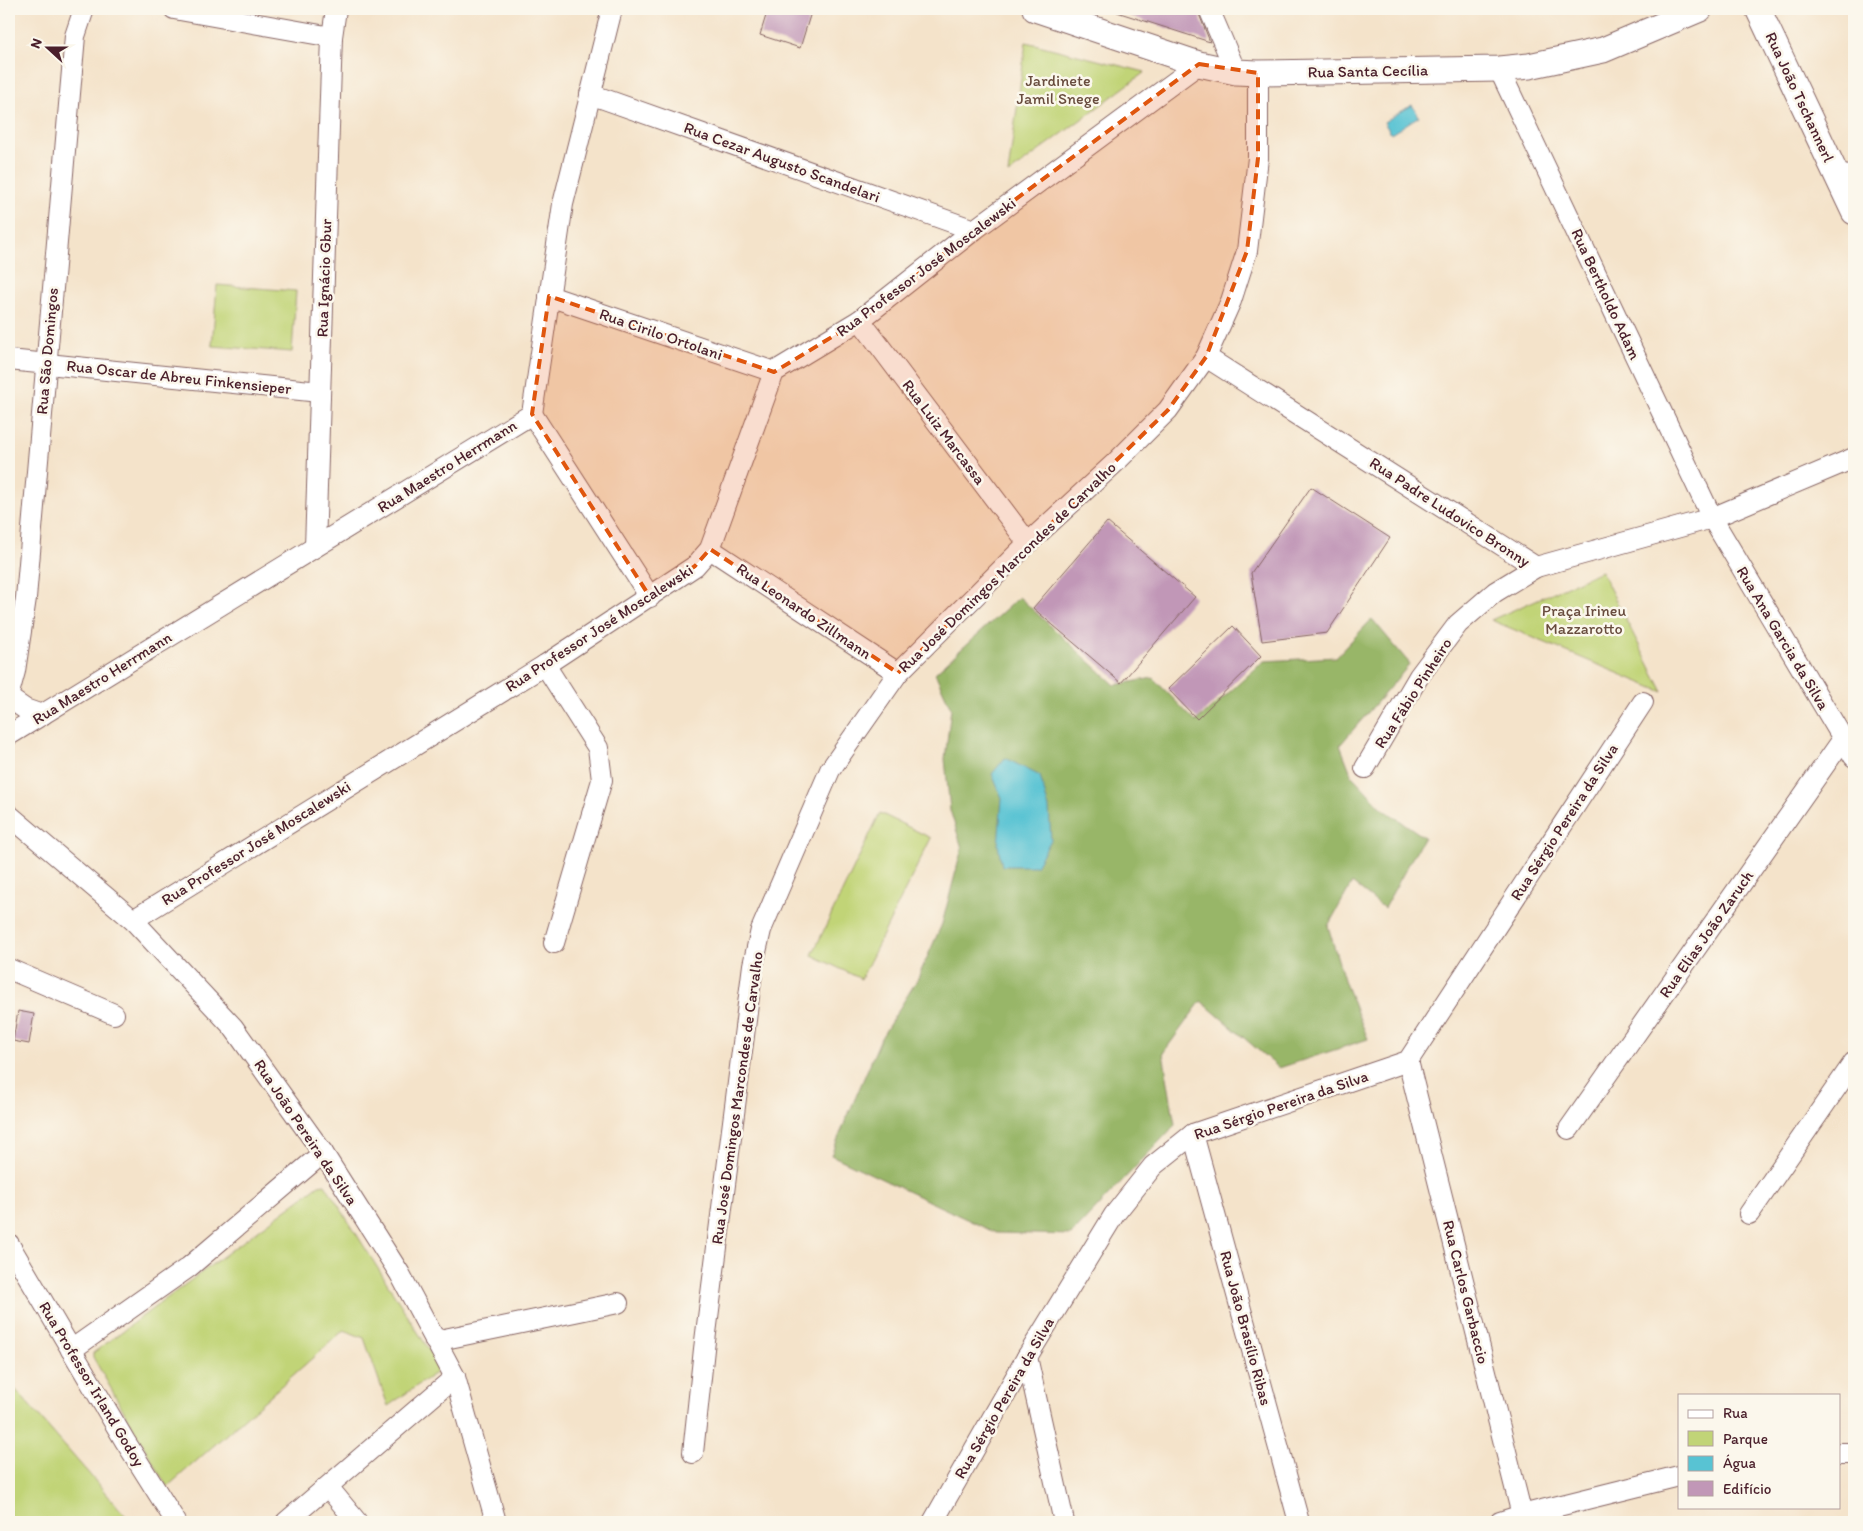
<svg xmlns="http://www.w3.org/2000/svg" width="1863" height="1531" font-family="Itim,sans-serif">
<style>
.green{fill:#c1d477;stroke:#867a51}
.forest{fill:#98b668;stroke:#716a4a}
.water{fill:#58c3d3;stroke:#51717f}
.building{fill:#c197b7}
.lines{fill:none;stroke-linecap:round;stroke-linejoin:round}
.minor-casing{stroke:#866463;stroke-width:22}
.major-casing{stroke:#866463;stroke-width:27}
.minor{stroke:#fff;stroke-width:20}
.major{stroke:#fff;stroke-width:25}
.marked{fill:#e0560e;fill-opacity:0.2;stroke:#e0560e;stroke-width:4;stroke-dasharray:10 6;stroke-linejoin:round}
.labels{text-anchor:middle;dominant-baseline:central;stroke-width:5;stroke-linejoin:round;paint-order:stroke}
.street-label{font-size:16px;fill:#4a1f2b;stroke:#fbf7ec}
.park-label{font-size:16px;fill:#684c3e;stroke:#fbf7ec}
</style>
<rect width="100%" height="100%" fill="#fbf7ec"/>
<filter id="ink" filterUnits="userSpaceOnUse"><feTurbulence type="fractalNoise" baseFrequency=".02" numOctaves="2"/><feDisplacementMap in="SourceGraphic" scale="10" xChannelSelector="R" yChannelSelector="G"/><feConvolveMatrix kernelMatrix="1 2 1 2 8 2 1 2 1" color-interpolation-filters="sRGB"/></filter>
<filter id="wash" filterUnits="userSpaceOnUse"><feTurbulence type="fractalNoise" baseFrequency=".0096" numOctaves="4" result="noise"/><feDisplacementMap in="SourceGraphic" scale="20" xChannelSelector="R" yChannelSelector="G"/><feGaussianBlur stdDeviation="1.12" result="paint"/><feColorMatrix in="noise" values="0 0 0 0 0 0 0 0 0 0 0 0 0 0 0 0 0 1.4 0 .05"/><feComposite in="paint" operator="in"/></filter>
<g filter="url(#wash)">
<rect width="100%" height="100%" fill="#f4e3ca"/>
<g class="green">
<polygon points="1026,42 1145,72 1008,174"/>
<polygon points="217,285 296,291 292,352 212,346"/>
<polygon points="1601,571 1609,587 1663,692 1491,620"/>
<polygon points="880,813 931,838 861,979 812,955"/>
<polygon points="325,1184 441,1369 388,1406 364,1338 344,1330 167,1487 93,1357 93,1353 319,1185"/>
<polygon points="9,1382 131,1522 9,1522"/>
</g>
<polygon class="forest" points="1019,597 1115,685 1153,678 1196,722 1264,661 1336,657 1372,619 1410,664 1340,745 1352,776 1383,809 1424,837 1384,908 1352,883 1328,926 1345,983 1368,1039 1279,1068 1201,1001 1163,1053 1175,1125 1071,1235 996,1233 831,1155 881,1038 917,980 942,924 962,848 950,810 945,759 951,708 935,673"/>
<g class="water">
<polygon points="1412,105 1419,116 1391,134 1384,122"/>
<polygon points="1005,758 1040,776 1049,808 1051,840 1036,866 1002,866 998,845 1002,798 992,774"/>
</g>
<g id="blocks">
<g class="building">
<polygon points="768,9 812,9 800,48 760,35"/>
<polygon points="1117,9 1197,9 1210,42 1117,12"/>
<polygon points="1311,487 1390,538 1327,633 1262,641 1251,573"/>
<polygon points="1107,522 1195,597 1121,683 1033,608"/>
<polygon points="1233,626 1261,656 1197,719 1168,689"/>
<polygon points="18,1011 34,1014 29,1044 13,1041"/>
</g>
</g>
</g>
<g filter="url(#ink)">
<use href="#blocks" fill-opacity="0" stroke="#866463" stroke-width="1"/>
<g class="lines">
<g class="minor-casing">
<g id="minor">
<polyline points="174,9 332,37"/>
<polyline points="1209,9 1236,72"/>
<polyline points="1499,69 1712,518 1854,757"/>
<polyline points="590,94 974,230"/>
<polyline points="1837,175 1854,176"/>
<polyline points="549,296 774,372"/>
<polyline points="860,320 1028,543"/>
<polyline points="1206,357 1536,567 1712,518 1854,458"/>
<polyline points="9,360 320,392"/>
<polyline points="532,414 650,597"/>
<polyline points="315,547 332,37 336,9"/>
<polyline points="710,549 898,673"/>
<polyline points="545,665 598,748 602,780 554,943"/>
<polyline points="9,693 15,671 26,598 75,36 84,9"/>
<polyline points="9,698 25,709 42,715"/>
<polyline points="9,735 532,414 563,204 612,9"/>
<polyline points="1365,768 1419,676 1458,624 1495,592 1536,567"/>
<polyline points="9,815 133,920 233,1027 323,1153 400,1274 455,1377 496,1522"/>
<polyline points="133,920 545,665 695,566 710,549 774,372 860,320 974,230 1199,64"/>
<polyline points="9,969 114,1014"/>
<polyline points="1408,1061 1522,1515 1528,1522"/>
<polyline points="1569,1129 1843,739"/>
<polyline points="1193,1134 1299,1522"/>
<polyline points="1749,1214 1854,1062"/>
<polyline points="9,1244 125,1441 176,1522"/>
<polyline points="435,1341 618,1303"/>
<polyline points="71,1350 189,1267 323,1153"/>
<polyline points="1027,1357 1064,1522"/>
<polyline points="693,1453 704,1349 753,965 761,930 830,770 898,673 1028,543 1117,461 1168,410 1206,357 1231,301 1247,251 1258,158 1258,73"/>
<polyline points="1839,1453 1854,1453"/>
<polyline points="328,1487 357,1522"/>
<polyline points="286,1522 455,1377"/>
<polyline points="933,1522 1027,1357 1114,1215 1153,1166 1193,1134 1408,1061 1643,702"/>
<polyline points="1500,1522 1522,1515 1679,1476"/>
</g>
</g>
<g class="major-casing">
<g id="major">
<polyline points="1035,9 1199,64 1236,72 1258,73 1499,69 1529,66 1603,50 1700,9"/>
<polyline points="1758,9 1854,212"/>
</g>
</g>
<use href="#minor" class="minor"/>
<use href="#major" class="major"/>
</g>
</g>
<path class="marked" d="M1199,64L1258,73V158L1247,251L1206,357L1168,410L898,673L710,549L695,566L650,597L532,414L549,296L774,372L860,320L974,230Z"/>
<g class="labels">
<g class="street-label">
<text transform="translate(1368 71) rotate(-1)">Rua Santa Cecília</text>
<text transform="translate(1800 97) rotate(65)">Rua João Tschannerl</text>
<text transform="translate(782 162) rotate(20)">Rua Cezar Augusto Scandelari</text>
<text transform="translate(926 267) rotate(-37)">Rua Professor José Moscalewski</text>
<text transform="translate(324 278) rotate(-88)">Rua Ignácio Gbur</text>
<text transform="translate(1606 294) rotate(65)">Rua Bertholdo Adam</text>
<text transform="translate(661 334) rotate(19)">Rua Cirilo Ortolani</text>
<text transform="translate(47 351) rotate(-85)">Rua São Domingos</text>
<text transform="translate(179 377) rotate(6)">Rua Oscar de Abreu Finkensieper</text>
<text transform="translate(944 432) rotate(53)">Rua Luiz Marcassa</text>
<text transform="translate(447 466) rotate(-32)">Rua Maestro Herrmann</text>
<text transform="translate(1450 512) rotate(33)">Rua Padre Ludovico Bronny</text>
<text transform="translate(1007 567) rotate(-44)">Rua José Domingos Marcondes de Carvalho</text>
<text transform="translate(804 611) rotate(34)">Rua Leonardo Zillmann</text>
<text transform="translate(599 628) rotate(-33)">Rua Professor José Moscalewski</text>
<text transform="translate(1783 638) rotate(59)">Rua Ana Garcia da Silva</text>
<text transform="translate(102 678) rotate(-32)">Rua Maestro Herrmann</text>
<text transform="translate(1413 693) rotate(-57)">Rua Fábio Pinheiro</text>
<text transform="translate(1564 822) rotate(-57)">Rua Sérgio Pereira da Silva</text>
<text transform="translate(256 843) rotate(-32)">Rua Professor José Moscalewski</text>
<text transform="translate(1706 934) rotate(-55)">Rua Elias João Zaruch</text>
<text transform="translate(737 1098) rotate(-82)">Rua José Domingos Marcondes de Carvalho</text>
<text transform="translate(1281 1105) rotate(-19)">Rua Sérgio Pereira da Silva</text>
<text transform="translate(306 1132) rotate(56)">Rua João Pereira da Silva</text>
<text transform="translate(1466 1292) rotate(76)">Rua Carlos Garbaccio</text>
<text transform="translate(1246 1328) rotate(75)">Rua João Brasílio Ribas</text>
<text transform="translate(92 1384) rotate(59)">Rua Professor Irland Godoy</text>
<text transform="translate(1004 1398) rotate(-60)">Rua Sérgio Pereira da Silva</text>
</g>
<g class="park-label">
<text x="1058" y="80">Jardinete<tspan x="1058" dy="18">Jamil Snege</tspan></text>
<text x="1584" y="610">Praça Irineu<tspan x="1584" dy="18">Mazzarotto</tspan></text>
</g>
</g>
<rect width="1863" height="1531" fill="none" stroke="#fbf7ec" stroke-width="30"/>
<rect x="1678" y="1394" width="162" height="115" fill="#fbf7ec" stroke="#b4a19f"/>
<rect x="1688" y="1410" width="25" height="8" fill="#ffffff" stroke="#b4a19f"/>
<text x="1723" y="1418" font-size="15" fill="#4a1f2b">Rua</text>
<rect x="1688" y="1431" width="25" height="15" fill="#c1d477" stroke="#b4a19f"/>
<text x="1723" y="1444" font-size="15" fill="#4a1f2b">Parque</text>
<rect x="1688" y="1456" width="25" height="15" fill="#58c3d3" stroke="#b4a19f"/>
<text x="1723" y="1468" font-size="15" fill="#4a1f2b">Água</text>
<rect x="1688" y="1481" width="25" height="15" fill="#c197b7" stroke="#b4a19f"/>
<text x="1723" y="1494" font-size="15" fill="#4a1f2b">Edifício</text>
<g transform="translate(48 48) rotate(291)" stroke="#fbf7ec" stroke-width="4" paint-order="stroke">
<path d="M0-4L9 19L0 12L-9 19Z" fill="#4a1f2b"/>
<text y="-8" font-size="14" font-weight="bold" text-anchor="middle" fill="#4a1f2b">N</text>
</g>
</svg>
